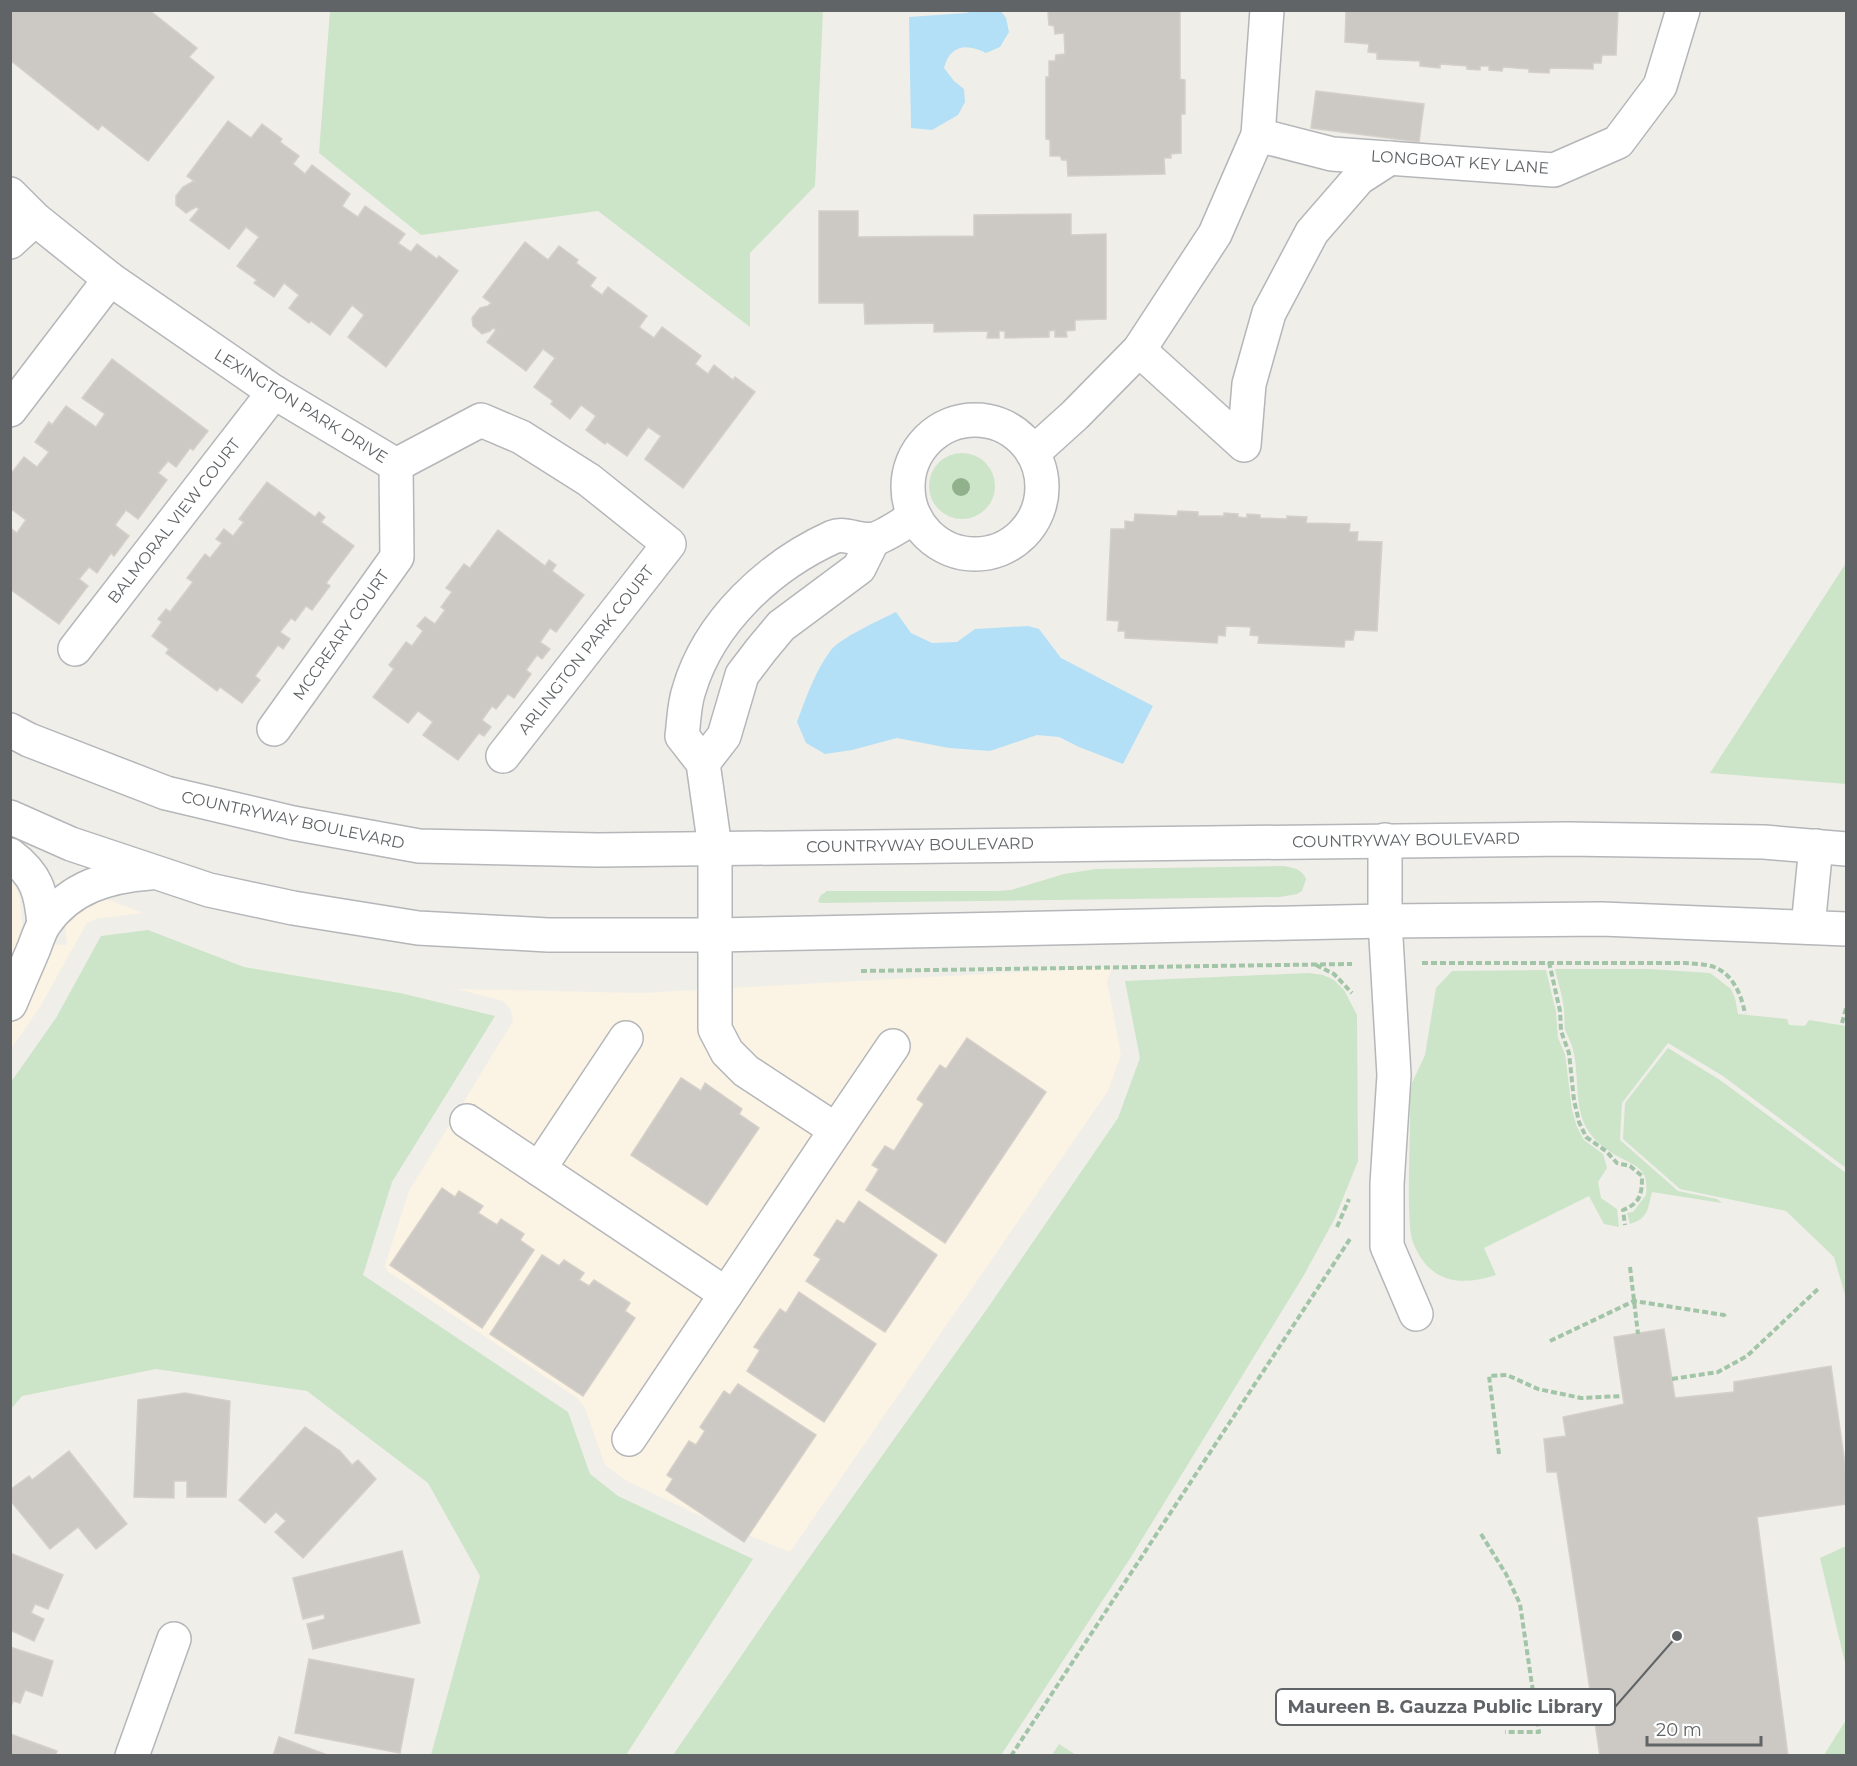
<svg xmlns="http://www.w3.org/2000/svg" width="1857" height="1766" font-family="Montserrat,sans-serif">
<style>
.commercial{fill:#fbf3e3}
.green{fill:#cce4c8}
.water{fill:#b3e0f6}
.building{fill:#ccc9c5;stroke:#d4cfc8;stroke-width:1.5}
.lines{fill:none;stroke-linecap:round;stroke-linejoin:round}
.minor-casing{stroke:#b4b6b9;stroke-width:36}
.path{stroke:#a2c5a8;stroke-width:4;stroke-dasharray:6 3;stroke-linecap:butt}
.minor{stroke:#fff;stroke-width:33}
.tree{fill:#90b18c}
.labels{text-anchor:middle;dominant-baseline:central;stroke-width:4.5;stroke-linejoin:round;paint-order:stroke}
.street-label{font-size:16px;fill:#606467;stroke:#fff}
.leader{fill:none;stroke:#606467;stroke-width:2}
.callout-dot{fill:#606467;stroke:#fff;stroke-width:2}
.callout{fill:#fff;stroke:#606467;stroke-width:2}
.callout-label{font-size:18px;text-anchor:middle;font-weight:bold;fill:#606467}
</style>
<rect width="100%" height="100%" fill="#f0eee9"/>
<g class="commercial">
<polygon points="56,879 143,913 96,919 87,923 40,1007 11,1049 11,882 16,887 20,898 24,944 67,945 62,896"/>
<polygon points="1112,967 1107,981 1121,1055 1108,1091 790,1552 696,1514 627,1481 605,1465 585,1408 577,1398 387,1271 385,1265 409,1191 513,1021 511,1010 503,1001 457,989 642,993"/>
</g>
<g class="green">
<polygon points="330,11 823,11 815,186 750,253 750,327 598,211 421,235 319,153"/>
<circle cx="962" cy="486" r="33"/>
<polygon points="1846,563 1846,784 1710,773"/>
<path d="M1284,866C1294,868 1302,869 1306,879L1302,891L1297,894L1280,897L822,903L818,902L820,896L827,891H998L1011,890L1064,874L1096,869Z"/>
<polygon points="148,930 244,967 400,993 495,1016 392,1182 363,1275 568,1412 590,1474 618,1496 753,1559 626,1755 431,1755 480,1576 428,1483 307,1391 156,1369 22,1396 11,1409 11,1082 56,1018 101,936"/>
<path d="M1555,969H1649L1710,973L1731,989L1735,998L1738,1014L1787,1019L1789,1025L1805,1026L1809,1020L1846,1026V1168L1723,1076L1668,1043L1622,1103L1620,1140L1678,1191L1717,1199L1722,1203L1652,1192C1647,1210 1649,1218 1630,1224L1627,1213L1633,1212L1646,1195C1649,1168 1637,1167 1617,1156C1608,1151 1594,1140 1589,1132C1573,1109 1580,1076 1573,1050C1572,1043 1567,1036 1565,1029C1564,1023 1565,1016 1564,1010C1563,997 1558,983 1555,969Z"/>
<path d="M1546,970L1556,1012L1558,1038L1565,1054L1572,1110L1577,1127L1584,1140L1603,1154L1607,1168L1598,1182L1601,1198L1617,1209L1619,1227L1604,1224L1589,1196L1484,1248L1496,1275C1462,1286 1432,1284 1415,1247C1409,1235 1410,1220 1409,1206C1408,1169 1411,1132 1410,1095L1412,1083L1425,1055L1436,988L1452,971Z"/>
<polygon points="1309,973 1323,975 1334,980 1344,990 1357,1015 1358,1161 1335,1218 1304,1275 1131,1557 1001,1755 673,1755 794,1579 987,1309 1118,1118 1140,1058 1125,981"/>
<polygon points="1668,1048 1720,1080 1846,1173 1846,1298 1834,1257 1786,1211 1680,1189 1623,1139 1625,1103"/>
<polygon points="1846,1546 1846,1667 1820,1558"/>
<polygon points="1846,1720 1846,1755 1824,1755"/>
<polygon points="1059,1744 1076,1755 1052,1755"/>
</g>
<g class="water">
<path d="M1000,10L1006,18L1009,32L1000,47L986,53C966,43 950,45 944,68L954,81L964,89L965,102L958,115L932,130L911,128L909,17L966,13L973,11Z"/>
<path d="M896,612L911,633L932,643L957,642L975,629L1028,626L1039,629L1061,658L1153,706L1123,764L1079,747L1059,737L1037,735L990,751L949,748L897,738L852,750L825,754L806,743L797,722C806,698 815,671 831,650C842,637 880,620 896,612Z"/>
</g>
<g class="building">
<polygon points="10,10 149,10 197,48 189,57 214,77 148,161 102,125 98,130 10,60"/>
<polygon points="1045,10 1180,10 1180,79 1185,80 1185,114 1181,114 1181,153 1171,154 1171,158 1164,158 1165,174 1068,176 1067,160 1062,160 1060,156 1050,156 1050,140 1046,139 1046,77 1049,77 1049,61 1055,61 1056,55 1065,54 1064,33 1055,34 1054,26 1049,25 1048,12"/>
<polygon points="1346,10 1618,10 1616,55 1602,55 1601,63 1593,63 1593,69 1550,68 1549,73 1529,72 1529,69 1503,67 1502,71 1489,70 1489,66 1480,66 1480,70 1467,69 1467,66 1440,64 1440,68 1420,66 1420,61 1377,59 1377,53 1368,52 1369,44 1345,42"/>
<polygon points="1316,91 1424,104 1419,142 1311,128"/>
<polygon points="228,121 251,138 262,124 282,139 280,142 299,156 293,164 305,174 312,165 350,194 342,206 358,217 365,206 405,234 398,243 411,252 417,244 437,259 439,256 458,271 386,367 348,337 364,315 352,305 330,335 311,321 309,323 289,308 299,295 284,283 274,297 254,283 257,280 237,266 259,237 246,227 229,249 190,220 199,209 196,207 186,213 176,205 176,196 183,187 194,181 187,176"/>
<polygon points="819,211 858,211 858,237 974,236 974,215 1071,214 1071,235 1106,234 1106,319 1075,320 1075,330 1066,331 1067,337 1055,337 1055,330 1049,331 1049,337 1005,338 1005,331 999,331 999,338 987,338 988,331 934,332 934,323 865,324 864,303 819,303"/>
<polygon points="525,242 548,260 559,246 578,260 576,263 596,278 590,286 602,295 608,287 647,316 639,327 654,338 662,327 701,356 695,364 708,374 714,365 733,380 735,377 755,392 683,488 645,459 661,436 648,427 627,456 607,442 605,444 586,430 596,416 581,405 570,419 551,404 553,401 534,387 555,358 543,349 526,371 487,342 496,330 493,328 490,331 482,334 473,326 472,318 480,308 488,306 491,303 483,297"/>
<polygon points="112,359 208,431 193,450 190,448 176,467 168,461 158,473 167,480 138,519 126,510 115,525 129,536 114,556 111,553 97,573 89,567 79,579 88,586 59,624 10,589 10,528 17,533 26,520 10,508 10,475 24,457 37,467 49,452 35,442 49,422 52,425 66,406 96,427 105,414 82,398"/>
<polygon points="267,482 315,517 319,512 325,517 321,522 354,546 326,583 330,586 312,610 306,606 295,621 291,618 280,632 290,639 283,649 278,645 255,676 260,680 242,703 220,687 217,691 166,653 169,649 152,636 162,622 158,619 166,609 170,612 193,582 187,578 205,554 210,558 222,543 216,539 224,529 233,536 244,522 239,519"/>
<polygon points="1178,511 1198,512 1198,516 1224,516 1224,513 1238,514 1238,517 1247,518 1247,514 1260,515 1260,518 1287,519 1287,516 1307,517 1306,523 1350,524 1349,532 1358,532 1357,541 1382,542 1377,631 1355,630 1353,640 1345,640 1344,647 1258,643 1259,636 1250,635 1251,627 1226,626 1225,636 1218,635 1217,643 1125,638 1125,631 1118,631 1119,621 1107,620 1111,529 1125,529 1125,521 1134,522 1135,514 1177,516"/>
<polygon points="498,530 545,566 549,560 556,565 552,571 584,595 556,632 550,628 540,642 550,649 542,659 537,655 526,670 531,674 514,698 508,694 496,709 492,706 482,720 491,727 484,736 479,733 458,760 423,735 433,722 418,711 408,723 373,697 394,669 389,665 406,642 412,646 423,631 417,626 425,617 435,624 445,610 441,607 452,592 446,588 464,564 470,568"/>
<polygon points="967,1038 1046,1092 945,1243 866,1190 879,1169 872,1165 885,1146 894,1151 924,1104 917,1099 940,1065 946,1069"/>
<polygon points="681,1078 701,1091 705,1083 742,1109 739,1114 759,1128 707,1205 631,1155"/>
<polygon points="442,1188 455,1197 459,1191 483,1206 478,1213 497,1225 501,1219 524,1234 520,1240 534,1250 482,1328 390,1265"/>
<polygon points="859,1201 937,1255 885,1332 806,1281 821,1259 814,1255 837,1220 844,1224"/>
<polygon points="542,1255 559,1266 564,1260 584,1273 579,1280 589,1286 594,1280 630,1303 625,1311 635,1318 583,1396 490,1334"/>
<polygon points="799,1292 876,1344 824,1422 747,1371 760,1350 754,1347 780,1309 786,1313"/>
<polygon points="1664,1329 1675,1398 1734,1392 1734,1382 1831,1366 1846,1471 1846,1504 1757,1517 1788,1756 1600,1756 1557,1472 1547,1472 1544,1439 1566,1436 1563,1417 1624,1404 1614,1337"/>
<polygon points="738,1384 816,1435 744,1542 666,1490 673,1479 667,1475 689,1441 696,1445 705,1431 700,1427 724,1391 730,1395"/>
<polygon points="185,1393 230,1401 226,1497 187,1497 187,1481 174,1481 174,1498 134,1497 138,1400"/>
<polygon points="305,1427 340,1451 352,1465 358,1460 376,1479 303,1558 275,1532 286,1521 276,1512 265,1523 239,1500"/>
<polygon points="69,1451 127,1524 96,1549 78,1527 50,1549 10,1500 10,1490 29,1476 32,1480"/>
<polygon points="402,1551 420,1623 313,1649 307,1624 325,1619 324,1614 303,1619 293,1578"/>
<polygon points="10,1553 63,1575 48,1609 35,1604 31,1613 44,1619 34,1641 10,1630"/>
<polygon points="10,1647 53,1661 42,1696 25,1690 20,1703 13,1701 10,1709"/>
<polygon points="309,1659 414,1679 400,1753 295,1733"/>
<polygon points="10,1734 57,1751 55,1756 10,1756"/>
<polygon points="279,1737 330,1756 273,1756"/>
</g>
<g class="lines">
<g class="minor-casing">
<g id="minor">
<polyline points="1258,135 1332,154 1554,170 1618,142 1660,86 1683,10"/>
<polyline points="10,194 35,219 110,279 274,392 396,465"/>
<polyline points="10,242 35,219"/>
<polyline points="1139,350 1244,445 1249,384 1269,313 1312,232 1359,178 1390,158"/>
<polyline points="10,410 110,279"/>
<circle cx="975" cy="487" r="67"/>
<polyline points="1033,453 1075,415 1139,350 1215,234 1258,135 1267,10"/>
<polyline points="396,465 481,420 521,437 589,480 669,544 503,756"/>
<polyline points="75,649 274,392"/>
<polyline points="274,729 397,557 396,465"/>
<polyline points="10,730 29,740 166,793 293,823 419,846 598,850 1568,839 1764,842 1846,849"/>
<polyline points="703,763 724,736 742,675 761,650 781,626 859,568 873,540"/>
<polyline points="10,817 71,844 209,890 293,908 418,928 548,935 716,935 1385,921 1602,919 1846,929"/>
<polyline points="1385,840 1385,921 1394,1075 1387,1184 1387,1246 1416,1314"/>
<path d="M10,855C37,875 41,892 44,924"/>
<polyline points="1808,927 1816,846"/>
<path d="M10,1004C18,985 26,967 34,948C37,940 40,930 45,923C70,887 109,876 150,873"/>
<polyline points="626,1038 539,1169 726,1294"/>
<polyline points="467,1121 539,1169"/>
<polyline points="836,1130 893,1046"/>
<path d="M629,1439L836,1130L746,1071L727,1052L715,1029V848L703,763L682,736C684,721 684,704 689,690C709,622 769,566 833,537C845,532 861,542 874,539C886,536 903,523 915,517"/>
<polyline points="132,1756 174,1639"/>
</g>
</g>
<g class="path">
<path d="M1549,962L1560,1011L1561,1031L1569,1053L1574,1100L1579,1122L1586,1137L1606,1151L1617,1163L1630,1166L1642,1176C1642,1193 1641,1203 1623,1210L1625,1225"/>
<path d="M1422,963H1686C1695,964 1706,964 1714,967C1733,974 1742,996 1745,1014"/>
<polyline points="1316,965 1334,974 1352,993"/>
<polyline points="861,971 1352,964"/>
<polyline points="1842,1023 1846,1008"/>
<polyline points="1337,1227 1349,1199"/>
<polyline points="1630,1267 1638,1334"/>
<polyline points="1550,1341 1634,1301 1724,1315 1726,1319"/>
<polyline points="1672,1379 1718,1372 1747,1356 1818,1289"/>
<polyline points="1499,1454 1489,1376 1507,1375 1538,1389 1581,1398 1622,1396"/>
<polyline points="1481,1534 1506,1574 1520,1604 1539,1732 1505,1732"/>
<polyline points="1011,1756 1350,1239"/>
</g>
<use href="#minor" class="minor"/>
</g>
<circle class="tree" cx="961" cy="487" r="9"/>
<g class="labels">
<g class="street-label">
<text transform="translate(1460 162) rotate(4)">LONGBOAT KEY LANE</text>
<text transform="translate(301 406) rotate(32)">LEXINGTON PARK DRIVE</text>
<text transform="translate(174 521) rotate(-52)">BALMORAL VIEW COURT</text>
<text transform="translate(341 635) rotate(-55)">MCCREARY COURT</text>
<text transform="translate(586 650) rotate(-52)">ARLINGTON PARK COURT</text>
<text transform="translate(293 820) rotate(12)">COUNTRYWAY BOULEVARD</text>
<text transform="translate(1406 840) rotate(-1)">COUNTRYWAY BOULEVARD</text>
<text transform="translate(920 845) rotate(-1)">COUNTRYWAY BOULEVARD</text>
</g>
</g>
<path class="leader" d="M1677 1636L1615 1707"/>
<circle class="callout-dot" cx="1677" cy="1636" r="6"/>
<rect class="callout" x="1276" y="1689" width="339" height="36" rx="6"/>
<g class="callout-label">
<text x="1445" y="1713">Maureen B. Gauzza Public Library</text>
</g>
<rect width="1857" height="1766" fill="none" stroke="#606467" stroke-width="24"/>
<path d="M1647 1736v9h114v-9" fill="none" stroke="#606467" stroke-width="3"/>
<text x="1656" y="1736" font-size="18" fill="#606467" stroke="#ffffff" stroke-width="4.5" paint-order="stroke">20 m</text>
</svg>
